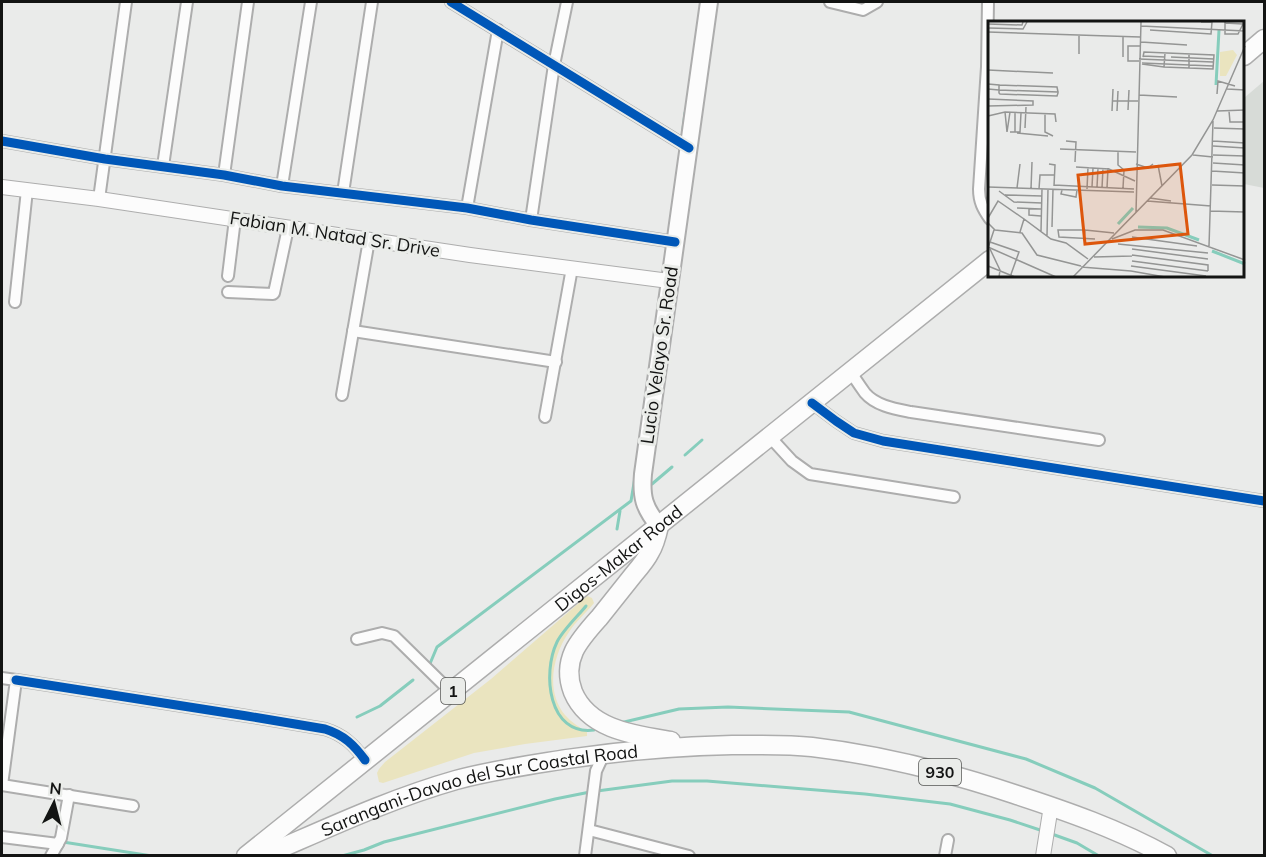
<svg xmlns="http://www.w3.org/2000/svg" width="1266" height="857" font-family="Mulish,sans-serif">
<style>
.built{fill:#d7dbd7}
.green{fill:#eae4bf}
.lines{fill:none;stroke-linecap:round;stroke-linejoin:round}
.stream{stroke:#86cdbc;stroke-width:3}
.minor-casing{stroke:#adadad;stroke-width:14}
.tertiary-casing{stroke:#adadad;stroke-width:16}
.secondary-casing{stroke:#adadad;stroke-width:20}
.primary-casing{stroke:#adadad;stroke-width:21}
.minor{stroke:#fcfcfc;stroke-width:10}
.tertiary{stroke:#fcfcfc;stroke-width:14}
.secondary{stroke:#fcfcfc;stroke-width:16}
.primary{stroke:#fcfcfc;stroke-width:18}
.cycleway-casing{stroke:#eaece9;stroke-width:13}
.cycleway{stroke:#0057b8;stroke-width:9}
.labels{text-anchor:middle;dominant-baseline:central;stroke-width:6;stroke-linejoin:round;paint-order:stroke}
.shield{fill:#eaece9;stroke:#545553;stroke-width:1.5}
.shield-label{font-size:16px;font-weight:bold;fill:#131413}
.street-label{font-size:18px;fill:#131413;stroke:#eaece9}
.inset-river{fill:none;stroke:#86cdbc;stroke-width:3}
.inset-road{fill:none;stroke:#949594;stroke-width:1.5}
.view{fill:#dd560c;fill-opacity:0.15;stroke:#dd560c;stroke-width:3}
.inset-edge{fill:none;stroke:#131413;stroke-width:3}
</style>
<rect width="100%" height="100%" fill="#eaebea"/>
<polygon class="built" points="1264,81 1264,188 1244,184 1244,98"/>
<path class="green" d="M587,596L592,598L594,603C586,613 576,621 569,632C553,655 545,691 565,715C571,722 579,727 587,732V736L525,744L474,753L383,783L379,782L377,773L379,769L385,762L491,679Z"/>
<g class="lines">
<g class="stream">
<polyline points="683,129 685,113"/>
<polyline points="685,455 702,440"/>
<polyline points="652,484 672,467"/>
<polyline points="617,529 620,511"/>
<path d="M586,606C578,616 563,630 557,642C542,673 548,736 594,730"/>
<polyline points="429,666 437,647 631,501 635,477"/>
<polyline points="357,717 380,706 413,680"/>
<polyline points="620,723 679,709 728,707 849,712 1026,759 1095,788 1213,856"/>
<polyline points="597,791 672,781 707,781 865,794 950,804 1010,820 1043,831"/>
<polyline points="1049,833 1077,843 1099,856"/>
<polyline points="63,842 152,856"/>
<polyline points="342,856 364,850 384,842 555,799 590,792"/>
</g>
<g class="minor-casing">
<g id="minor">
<polyline points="451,2 689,148"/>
<polyline points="830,2 863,10 877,2"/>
<path d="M988,2L987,67L979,189C979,202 983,209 990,219"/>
<polyline points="2,141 105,159 224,175 282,186 467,208 531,220 675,242"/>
<polyline points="163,166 187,2"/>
<polyline points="224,175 248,2"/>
<polyline points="282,186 311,2"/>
<polyline points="343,193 372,2"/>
<polyline points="99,199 126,2"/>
<polyline points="467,208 498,30"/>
<polyline points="531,220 554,65 567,2"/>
<polyline points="228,276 235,219"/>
<polyline points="228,292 273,294 274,293 288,228"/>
<polyline points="15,302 27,190"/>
<polyline points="353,331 556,362"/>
<path d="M851,372C855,379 860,386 865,393C876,406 896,409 911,412L1099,440"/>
<polyline points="342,395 369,240"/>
<polyline points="812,403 836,421 854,433 883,441 1264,501"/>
<polyline points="545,417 572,268"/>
<polyline points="770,437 792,461 810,474 954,497"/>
<polyline points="357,639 382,633 394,636 451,692"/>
<polyline points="2,678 16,680 2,785"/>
<path d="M16,680L247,716L325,729C344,735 354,745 365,760"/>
<polyline points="2,785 133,806"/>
<polyline points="589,830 689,856"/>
<polyline points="2,837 58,844"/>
<polyline points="51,856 61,838 69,795"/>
<polyline points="585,856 596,771 604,754"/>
<polyline points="945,856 948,840"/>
</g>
</g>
<g class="tertiary-casing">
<g id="tertiary">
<polyline points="2,187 99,199 470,255 669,281"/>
<polyline points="1043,856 1051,806"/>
</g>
</g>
<g class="secondary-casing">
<path id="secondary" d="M659,526C644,508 641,497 643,474L709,2"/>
</g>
<g class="primary-casing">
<g id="primary">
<polyline points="1244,56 1264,39"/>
<path d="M659,526C657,535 655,544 650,552C646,560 640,567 634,574C622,589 611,603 599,618C590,628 580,639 574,651C568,664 568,679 573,692C589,730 635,735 671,741"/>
<path id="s1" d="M246,856L990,260"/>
<path id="s2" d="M263,856C326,829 389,799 456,780C493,770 530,765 567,759C622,751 676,746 732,745C758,745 785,744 812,747C880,755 948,772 1014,794C1066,811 1118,829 1167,856"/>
</g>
</g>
<use href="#minor" class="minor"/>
<use href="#tertiary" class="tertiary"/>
<use href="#secondary" class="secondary"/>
<use href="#primary" class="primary"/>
<g class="cycleway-casing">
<g id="cycleway">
<polyline points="451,2 689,148"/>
<polyline points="2,141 105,159 224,175 282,186 467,208 531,220 675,242"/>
<polyline points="812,403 836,421 854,433 883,441 1264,501"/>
<path d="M16,680L247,716L325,729C344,735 354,745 365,760"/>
</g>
</g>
<use href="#cycleway" class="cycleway"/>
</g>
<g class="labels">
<g class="shield">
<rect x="441" y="678" width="24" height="26" rx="4.5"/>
<rect x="919" y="759" width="42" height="26" rx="4.5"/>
</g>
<g class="shield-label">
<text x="453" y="691">1</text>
<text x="940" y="772">930</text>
</g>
<g class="street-label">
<text transform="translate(335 234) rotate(9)">Fabian M. Natad Sr. Drive</text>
<text transform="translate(659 355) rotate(-82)">Lucio Velayo Sr. Road</text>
<text stroke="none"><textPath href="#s1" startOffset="477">Digos-Makar Road</textPath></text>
<text stroke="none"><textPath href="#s2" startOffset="228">Sarangani-Davao del Sur Coastal Road</textPath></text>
</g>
</g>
<g transform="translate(988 21)">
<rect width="256" height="256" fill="#eaebea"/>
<path d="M245,29L249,34L238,55H232V31Z" fill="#eae4bf"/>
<path class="inset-river" d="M228,64L231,9M130,203L145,187M150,206L179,207L211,219M224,230L257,243"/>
<path class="inset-road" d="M237,1V13H250L256,1M237,2L255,3M0,3L34,4L35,1M153,5L257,10M0,7L35,8L39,1M162,9L223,13L224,1H213M0,11L152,16M153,21L199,24M177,32L176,46L201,47M91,33V14M155,35L177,36M135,36V16M155,36L156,31L226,34L225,48L201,47V44M183,36L226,38M151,38L225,41M151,40H140V25H152M154,42L201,44V33M154,43L176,46M201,44L225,45M0,49L65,52M0,63L11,64V72L12,73L69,75L70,72V71L11,69L0,68M11,64L69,66L70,71M239,68L257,69M229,73L230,60L247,65M151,74L189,76M0,78L45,80V84L0,85M124,80H150M140,89L141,69M124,90L125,68M129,90L130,70M229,90L257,89M241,90L242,101H257M17,91L19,111M57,93V111L65,115M0,95L17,91L67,93L68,101M37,107L38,86M226,107L257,108M19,111L22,91M22,111H32L33,92M27,111V92M29,112L60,115M78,120L88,121L87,141M225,120L257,122M225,125L257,127M72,128L148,131M130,130V144L136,149L135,167M205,134L225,136M225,134L257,135M225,142L257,144M61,143L67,144L66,165M148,143L160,147L165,143M170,144L174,165M88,146L121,148L147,160M224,150L257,152M66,164L146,168M224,164L257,165M0,166L146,171M104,166L105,147M109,166L110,147M29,167L32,143M114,167L115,147M119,167L120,147M43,168L44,141M51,168L52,154H67M99,168L100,146M74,169L73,173L88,176L89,169M11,170L26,181L54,182M17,174L54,175M162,177L183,180M159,180L223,185M29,187L53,188M41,188V194L53,195M222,190L257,191M148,191L153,1M0,197L10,180L36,198M0,202L7,209L34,212L49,234L93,245M64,206L65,168M97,209L126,212M53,210L54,168M32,211L36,198L63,218L78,222L100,238M59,215L60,168M144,216L209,225M96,218L97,209H70L71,216L107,218M124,218L147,209H175L257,239M2,221L31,231L22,256M130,223L220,232M221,225L225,100M0,226L68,256M0,227L6,209M2,228L12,249L11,256M144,228L220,238M144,234L220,244V250M106,236L144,235M144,240L220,250M0,245L27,256M143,245L218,255M93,246L143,250M143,250L177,256M85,256L204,134L225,99L257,25"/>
<path class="view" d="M192,143L200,213L97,223L90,154Z"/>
<rect width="256" height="256" class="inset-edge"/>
</g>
<rect width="1266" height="857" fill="none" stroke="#131413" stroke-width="6"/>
<g transform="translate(54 803) rotate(6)" stroke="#eaece9" stroke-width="4.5" paint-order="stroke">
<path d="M0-4.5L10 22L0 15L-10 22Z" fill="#131413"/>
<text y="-9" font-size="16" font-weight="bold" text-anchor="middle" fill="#131413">N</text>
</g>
</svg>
